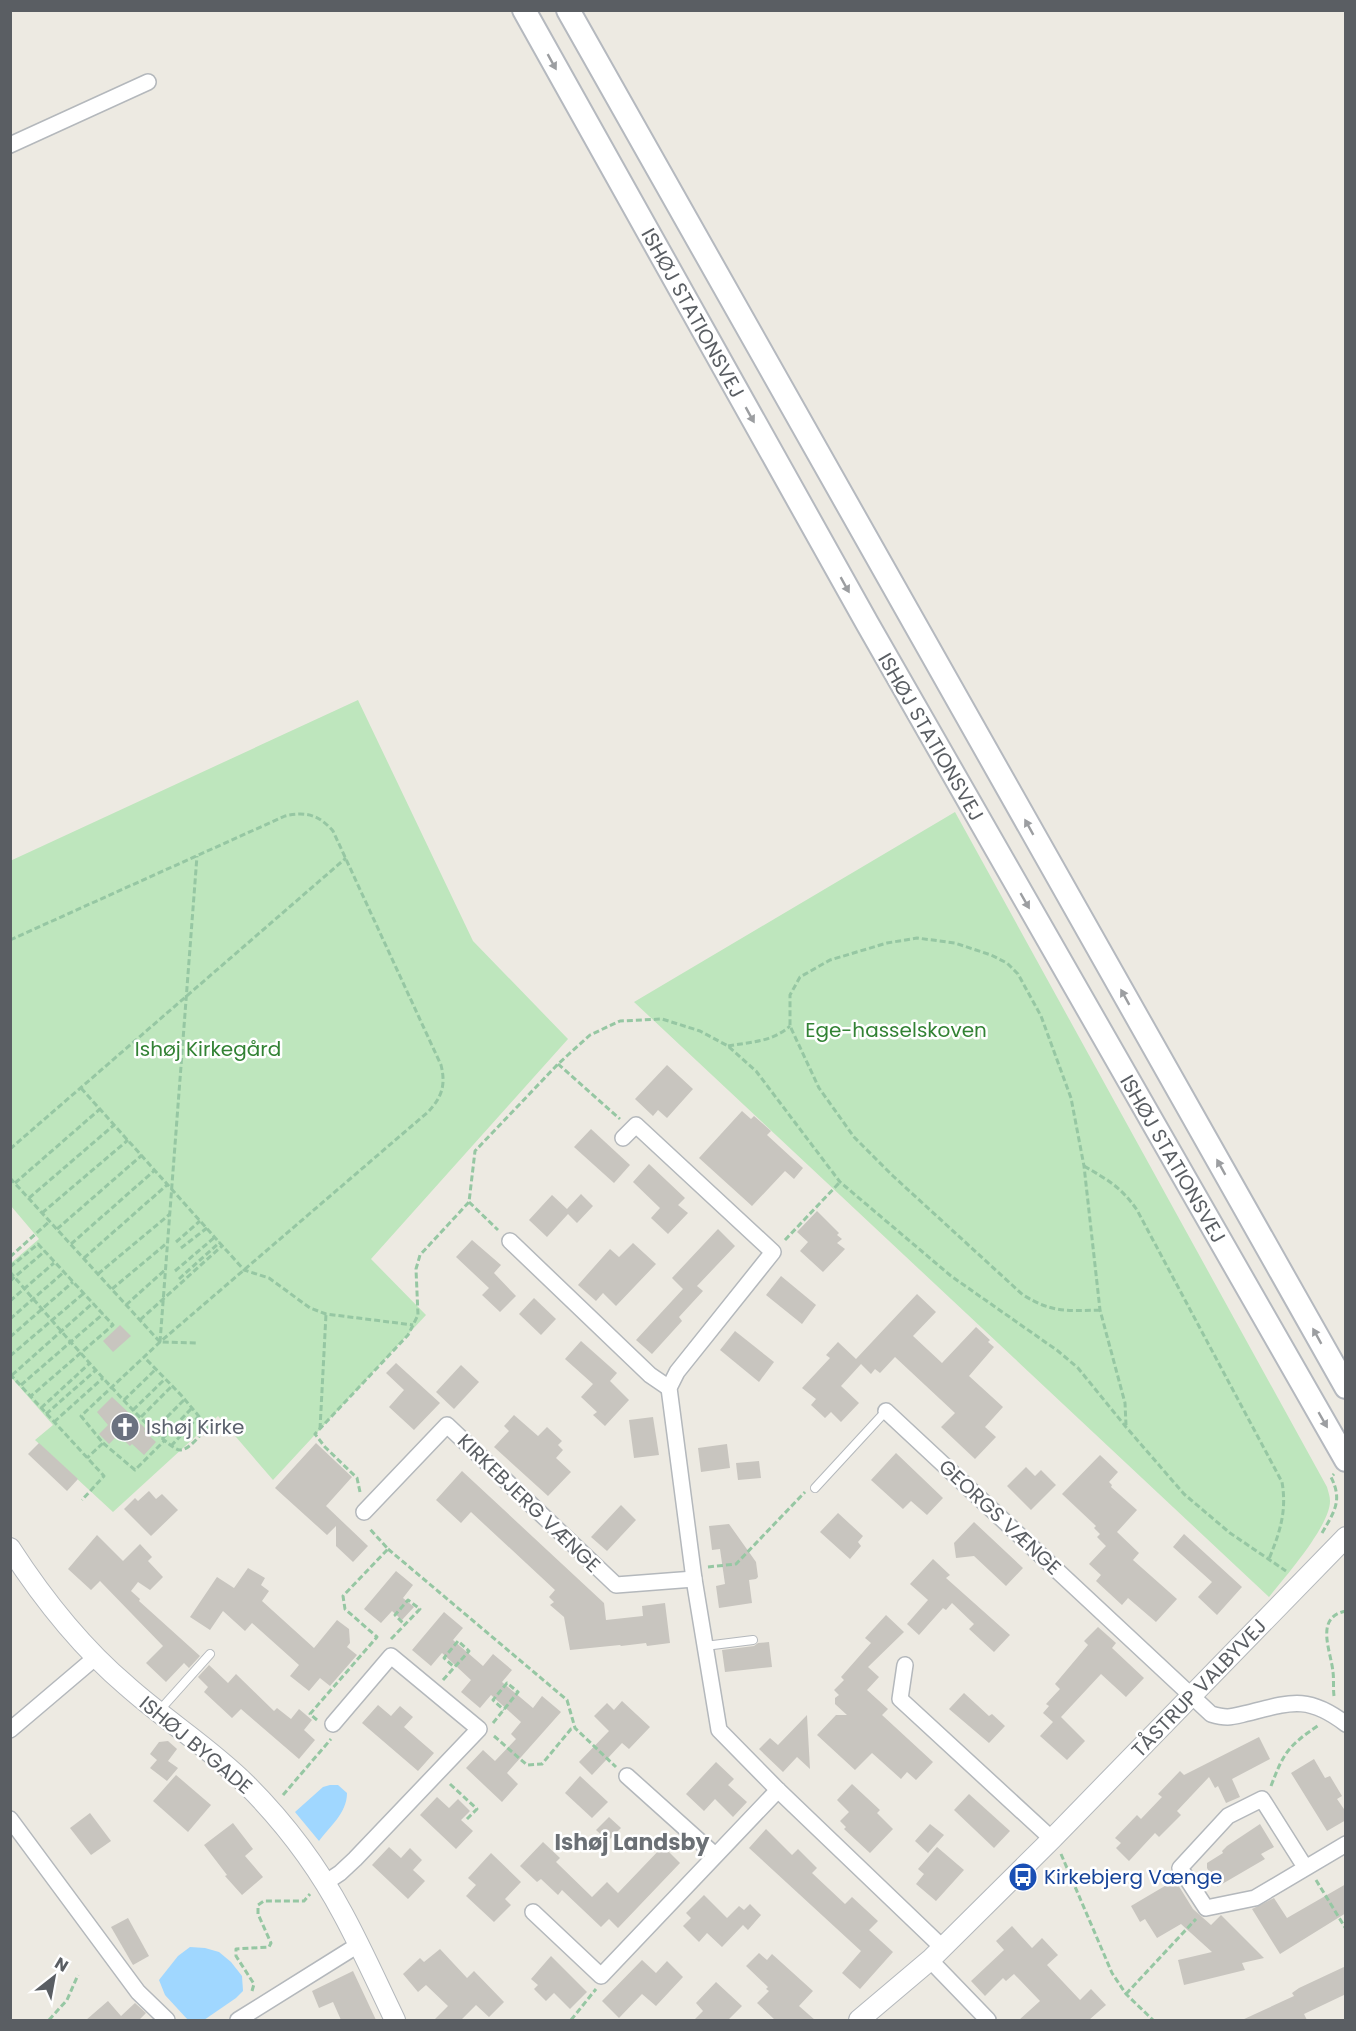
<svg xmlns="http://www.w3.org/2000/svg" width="1356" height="2031" font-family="Poppins,sans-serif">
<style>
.green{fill:#bee6bd}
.water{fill:#a0d7ff}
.building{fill:#c8c5bf}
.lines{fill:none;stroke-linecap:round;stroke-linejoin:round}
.service-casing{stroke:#b4b8bc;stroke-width:10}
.minor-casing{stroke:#b4b8bc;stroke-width:18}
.tertiary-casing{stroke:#b4b8bc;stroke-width:22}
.secondary-casing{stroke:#b5b9bf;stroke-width:26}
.path{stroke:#96c7a3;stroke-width:3;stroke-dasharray:6 3;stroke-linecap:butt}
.service{stroke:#fff;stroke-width:8}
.minor{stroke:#fff;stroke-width:15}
.tertiary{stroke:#fff;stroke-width:20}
.secondary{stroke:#fff;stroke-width:22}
.oneway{fill:#9c9ea1}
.labels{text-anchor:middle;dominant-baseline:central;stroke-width:5;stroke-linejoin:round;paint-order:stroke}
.street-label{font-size:20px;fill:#5a5e63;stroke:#fff}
.park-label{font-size:20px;fill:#328234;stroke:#fff}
.worship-label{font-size:20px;fill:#5b616d;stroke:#fff;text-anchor:start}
.transit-label{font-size:20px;fill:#164399;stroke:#fff;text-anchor:start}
.quarter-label{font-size:22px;font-weight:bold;fill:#6b7075;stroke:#fff}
</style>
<rect width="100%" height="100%" fill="#edeae2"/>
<g class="green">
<polygon points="358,700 473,941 568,1039 371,1259 426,1315 273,1480 218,1416 113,1512 35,1440 53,1425 10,1376 11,1263 39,1239 11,1206 10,861"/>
<path d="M955,812L1327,1487C1328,1491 1330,1496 1330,1501C1330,1526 1285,1577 1269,1597L634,1002Z"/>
</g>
<g class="water">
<path d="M330,1785H338L347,1793C347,1813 330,1826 319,1841L295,1812L323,1787Z"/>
<polygon points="190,1947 205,1948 219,1952 231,1962 242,1976 243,1991 236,1998 204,2020 188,2020 165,1995 159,1980 178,1956"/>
</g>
<g class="building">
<polygon points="667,1065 693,1089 667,1118 658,1110 653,1116 635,1099"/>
<polygon points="742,1111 751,1119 754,1116 771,1131 767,1135 803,1168 794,1179 785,1171 752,1206 699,1158"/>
<polygon points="591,1129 630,1165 614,1183 574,1147"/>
<polygon points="649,1164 685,1198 678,1205 688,1213 668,1234 651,1218 660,1208 633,1182"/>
<polygon points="581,1194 593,1206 577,1223 568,1214 547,1237 529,1220 552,1195 567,1209"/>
<polygon points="817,1211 839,1233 837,1235 842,1239 837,1243 845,1249 823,1272 800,1251 808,1242 797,1232"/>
<polygon points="718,1229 735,1246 697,1286 703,1291 679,1317 682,1321 652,1354 636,1340 683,1289 672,1278"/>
<polygon points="472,1240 501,1265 494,1273 516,1296 500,1312 482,1295 489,1288 456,1257"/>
<polygon points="633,1243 656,1264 616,1306 603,1293 596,1301 578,1285 610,1249 619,1257"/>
<polygon points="781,1276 816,1305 802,1324 766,1295"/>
<polygon points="917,1294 936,1312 913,1336 942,1363 976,1327 990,1340 988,1342 994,1347 969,1376 1003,1407 985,1427 996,1437 975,1459 941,1427 955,1413 895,1357 880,1373 875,1369 871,1374 861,1364 841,1386 859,1403 841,1422 831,1412 825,1418 811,1405 816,1399 802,1388 830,1358 826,1355 838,1342 856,1359"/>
<polygon points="534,1298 556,1319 541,1335 519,1314"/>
<polygon points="120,1325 131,1336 113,1352 103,1341"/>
<polygon points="735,1331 774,1362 759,1382 720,1350"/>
<polygon points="581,1341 617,1373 610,1381 629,1400 605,1426 593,1415 597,1412 581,1397 593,1384 565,1359"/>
<polygon points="396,1363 440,1403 414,1430 389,1407 404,1390 386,1373"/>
<polygon points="461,1365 479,1382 454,1409 436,1392"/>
<polygon points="112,1397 146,1429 144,1431 156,1442 144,1455 132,1444 130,1446 118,1435 109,1444 99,1434 108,1425 97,1412"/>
<polygon points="514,1415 538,1436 547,1427 562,1441 558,1445 563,1450 556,1458 571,1472 548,1496 494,1447 509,1431 504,1426"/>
<polygon points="653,1417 659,1455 634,1458 629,1420"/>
<polygon points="39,1443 78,1479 67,1491 28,1454"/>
<polygon points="316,1443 352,1477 326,1506 368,1546 353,1562 336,1546 336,1526 327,1535 275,1488"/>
<polygon points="727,1444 730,1468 701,1472 698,1448"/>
<polygon points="896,1453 943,1498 927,1515 911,1501 903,1509 871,1480"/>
<polygon points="1100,1455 1118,1472 1109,1482 1112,1485 1111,1487 1137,1510 1117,1532 1139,1553 1133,1560 1177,1599 1156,1622 1128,1598 1122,1605 1096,1581 1101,1575 1089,1564 1106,1546 1097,1537 1100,1534 1094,1528 1096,1526 1062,1494"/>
<polygon points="759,1461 761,1478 738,1480 736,1463"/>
<polygon points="1026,1467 1035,1476 1041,1470 1056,1485 1031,1510 1007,1486"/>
<polygon points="462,1471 604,1603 606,1620 643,1616 642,1606 665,1603 670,1643 647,1646 646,1643 621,1646 620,1645 570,1650 564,1617 550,1605 554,1602 549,1597 555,1590 471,1512 461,1523 436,1500"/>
<polygon points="149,1491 156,1499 162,1494 178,1510 151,1536 124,1509 135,1498 138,1501"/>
<polygon points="621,1505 636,1520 607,1551 591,1537"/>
<polygon points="838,1513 863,1536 858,1542 861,1546 850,1559 820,1532"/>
<polygon points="974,1522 1023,1568 1006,1586 974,1556 956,1558 954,1543"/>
<polygon points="729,1524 756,1562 758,1577 756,1579 749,1580 752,1603 719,1608 716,1586 725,1584 720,1549 712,1550 709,1526"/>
<polygon points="1184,1534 1242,1587 1217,1615 1198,1597 1212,1582 1173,1547"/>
<polygon points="97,1535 123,1561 140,1544 152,1557 148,1561 163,1577 150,1590 138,1582 131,1591 140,1599 139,1601 200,1656 189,1668 184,1663 166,1682 146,1663 163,1646 100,1581 91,1590 68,1569"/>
<polygon points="933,1559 950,1575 946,1578 1010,1635 994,1652 969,1629 974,1624 952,1603 946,1610 943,1608 919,1635 907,1624 928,1600 910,1584"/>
<polygon points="248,1568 265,1578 261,1585 269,1591 262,1601 314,1648 337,1620 349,1629 350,1643 347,1647 357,1655 330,1686 320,1678 309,1691 290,1676 299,1665 252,1623 245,1631 223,1611 210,1630 190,1617 217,1577 234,1588"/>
<polygon points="396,1571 413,1585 403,1598 414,1607 402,1620 392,1611 381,1623 364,1609"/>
<polygon points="444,1612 463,1628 453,1640 483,1666 493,1654 512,1670 502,1682 533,1708 542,1696 561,1712 507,1773 518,1784 502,1802 466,1768 483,1750 495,1761 516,1739 511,1734 521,1722 491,1695 480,1708 461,1692 471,1680 442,1653 431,1666 412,1650"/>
<polygon points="886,1615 904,1632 868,1667 879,1677 867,1690 888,1709 882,1715 933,1762 916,1780 907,1772 901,1779 872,1753 855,1770 817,1735 836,1715 847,1715 835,1704 835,1698 839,1695 834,1690 844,1680 841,1677 871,1643 865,1638"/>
<polygon points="1098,1627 1116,1643 1112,1648 1144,1678 1126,1697 1101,1674 1061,1717 1085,1741 1067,1760 1040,1736 1053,1722 1043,1713 1049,1706 1046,1704 1060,1689 1055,1684 1088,1645 1084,1641"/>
<polygon points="769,1642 772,1667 725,1672 722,1650 754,1646 758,1643"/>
<polygon points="209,1665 228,1683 236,1674 274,1711 277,1708 291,1719 299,1709 312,1720 304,1730 315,1740 299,1759 241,1709 232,1718 204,1692 208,1687 198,1677"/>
<polygon points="964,1693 989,1716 992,1714 1005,1726 989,1743 949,1709"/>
<polygon points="622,1701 650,1727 629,1749 622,1743 592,1775 579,1762 609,1731 594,1716 607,1703 614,1710"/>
<polygon points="378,1705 391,1716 400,1706 413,1717 404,1727 434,1753 418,1771 362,1723"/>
<polygon points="807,1715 810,1769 797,1757 783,1772 759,1749 770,1738 778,1745"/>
<polygon points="1259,1737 1270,1759 1232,1779 1240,1797 1226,1803 1218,1786 1215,1788 1209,1777 1177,1811 1181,1815 1159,1837 1155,1833 1129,1861 1116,1848 1121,1843 1115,1838 1137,1815 1141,1819 1162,1797 1158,1794 1180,1771 1184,1775"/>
<polygon points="168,1741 177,1749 168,1761 178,1768 167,1781 150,1768 157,1760 150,1754 159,1742"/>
<polygon points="1314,1759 1325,1778 1330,1776 1342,1796 1337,1799 1346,1812 1346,1820 1327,1831 1291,1773"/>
<polygon points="716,1762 734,1779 728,1785 747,1802 733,1817 715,1799 704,1811 686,1794"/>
<polygon points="176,1775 211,1805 188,1832 153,1801"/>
<polygon points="580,1776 608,1802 592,1818 565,1793"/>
<polygon points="852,1784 880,1810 877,1813 893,1829 870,1853 844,1829 846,1827 840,1821 849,1812 837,1800"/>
<polygon points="969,1794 1010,1831 994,1848 954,1810"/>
<polygon points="437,1797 449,1808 458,1799 470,1811 461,1820 473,1831 456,1849 420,1815"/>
<polygon points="90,1813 111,1841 91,1855 70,1828"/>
<polygon points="609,1817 621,1828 608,1841 596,1830"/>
<polygon points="233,1823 253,1849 245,1856 263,1877 242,1895 225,1876 227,1875 204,1845"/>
<polygon points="930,1824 944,1835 928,1853 915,1841"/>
<polygon points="1260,1824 1274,1847 1261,1854 1265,1859 1217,1887 1207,1868 1207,1863 1223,1853 1222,1851 1227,1846"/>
<polygon points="766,1829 792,1855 798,1849 817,1868 812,1873 845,1904 852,1897 878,1921 869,1930 893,1952 860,1989 842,1973 861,1951 749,1848"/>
<polygon points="543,1842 560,1858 556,1862 592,1897 607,1882 618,1893 663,1846 680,1863 618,1928 609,1919 601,1927 562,1890 558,1895 541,1879 537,1882 520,1866"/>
<polygon points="389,1847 401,1858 410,1848 422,1860 413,1870 425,1881 408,1899 372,1865"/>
<polygon points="937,1847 964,1870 936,1901 916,1884 924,1874 918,1869"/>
<polygon points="491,1853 521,1882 505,1899 511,1905 494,1922 466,1896 476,1885 468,1878"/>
<polygon points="1175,1880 1193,1909 1211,1925 1221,1915 1264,1958 1242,1963 1245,1970 1184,1985 1178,1960 1212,1952 1181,1924 1157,1938 1145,1919 1140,1922 1131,1906"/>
<polygon points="1346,1884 1346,1913 1280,1954 1252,1909 1274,1898 1287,1918"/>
<polygon points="704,1895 727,1918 739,1906 744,1910 750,1904 761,1915 748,1930 743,1925 722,1947 707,1933 699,1942 683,1926 691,1918 686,1913"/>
<polygon points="128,1918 149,1956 133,1965 111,1927"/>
<polygon points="1012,1926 1032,1948 1042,1938 1058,1955 1047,1965 1080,2000 1091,1989 1106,2005 1089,2020 1019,2020 1040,2001 1014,1974 1006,1981 1003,1978 985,1996 971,1981 1004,1950 996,1941"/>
<polygon points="440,1949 467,1978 474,1971 504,2002 489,2017 476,2005 461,2020 434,2020 448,2006 426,1985 418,1992 403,1974 420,1958 424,1962"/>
<polygon points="759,1953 767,1960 772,1954 813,1991 799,2006 815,2020 775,2020 757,2003 769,1991 766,1989 768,1987 746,1966"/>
<polygon points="551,1956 587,1992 570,2009 554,1993 546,2001 534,1989 538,1985 531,1979"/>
<polygon points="642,1960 656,1973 667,1961 683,1977 656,2006 642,1994 619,2018 602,2001"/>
<polygon points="1346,1966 1346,1994 1304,2014 1307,2020 1242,2020 1294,1996 1292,1993 1299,1988"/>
<polygon points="353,1971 376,2020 341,2020 333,2002 319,2008 312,1991"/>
<polygon points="716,1982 742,2006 728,2020 694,2020 703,2011 696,2003"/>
<polygon points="108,2001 121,2016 135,2003 146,2013 139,2020 86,2020"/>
</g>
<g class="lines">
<g class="service-casing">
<g id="service">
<polyline points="815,1488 886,1411"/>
<polyline points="705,1646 753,1640"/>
<polyline points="159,1711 210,1654"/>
</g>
</g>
<g class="minor-casing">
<g id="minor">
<polyline points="10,145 148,82"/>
<polyline points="623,1138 636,1125 773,1252 677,1372 669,1388 694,1579 719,1730 778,1790 943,1948"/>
<polyline points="510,1241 650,1375 669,1388"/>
<path d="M886,1411L1211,1714C1228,1719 1231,1717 1248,1713C1291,1702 1308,1695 1346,1724"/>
<polyline points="364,1512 447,1425 616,1585 694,1579"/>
<polyline points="905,1665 900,1699 1052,1839"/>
<polyline points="10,1730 96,1657"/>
<polyline points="627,1776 715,1855"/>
<polyline points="10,1819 138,1992 167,2020"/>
<polyline points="1305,1867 1262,1799 1228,1816 1180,1868 1206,1908 1255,1898 1346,1844"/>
<polyline points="325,1883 340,1873 355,1859 479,1729 391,1656 333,1724"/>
<polyline points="533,1912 601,1976 778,1790"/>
<polyline points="930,1960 988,2020"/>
<polyline points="238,2020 358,1945"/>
</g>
</g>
<g class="tertiary-casing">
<g id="tertiary">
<path d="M10,1548C43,1599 81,1647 127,1686C165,1720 210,1748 246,1784C284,1822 318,1867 343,1914C362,1949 378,1985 395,2020"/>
<polyline points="859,2020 930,1960 1052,1839 1346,1537"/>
</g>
</g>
<g class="secondary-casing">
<g id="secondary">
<polyline points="524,10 867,623 1346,1460"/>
<polyline points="568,10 1346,1387"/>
</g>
</g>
<g class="path">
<path d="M10,940L285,816C306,811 319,815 333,831L441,1065C446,1085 442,1097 428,1112L160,1342L81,1416L103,1443L87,1458"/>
<path d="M728,1046C751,1042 772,1042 790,1026"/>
<polyline points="558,1064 620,1119"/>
<polyline points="81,1088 244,1270 269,1278 310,1308 326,1314 413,1325"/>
<polyline points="10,1149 346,858"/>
<path d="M1084,1166C1108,1180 1121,1187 1137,1210L1282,1482C1287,1511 1280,1532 1269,1559"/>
<polyline points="10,1178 160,1342 197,1343"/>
<polyline points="15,1183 100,1109"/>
<polyline points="29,1198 114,1125"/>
<polyline points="469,1202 498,1230"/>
<polyline points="42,1213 128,1140"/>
<polyline points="57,1229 142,1155"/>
<polyline points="785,1240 840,1182"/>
<polyline points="176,1242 200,1221"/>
<polyline points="71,1244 155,1170"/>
<polyline points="181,1248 207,1228"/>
<polyline points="10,1257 50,1221"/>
<polyline points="84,1258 168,1184"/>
<polyline points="10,1267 38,1244 113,1325 31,1396"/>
<polyline points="175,1271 215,1237"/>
<path d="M10,1272C31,1296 161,1450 180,1450C190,1450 201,1433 208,1427L181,1395L144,1357"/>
<polyline points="98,1274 170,1214"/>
<polyline points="179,1279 220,1242"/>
<polyline points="10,1281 45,1251"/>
<polyline points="112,1289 167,1243"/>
<polyline points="10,1301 54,1263"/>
<polyline points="126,1305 165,1270"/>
<path d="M1100,1310C1066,1311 1053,1313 1023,1295L893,1176L854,1137L819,1088L790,1026V995L800,977L830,960L887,943L917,938L955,943L991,955L1007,963L1018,974L1041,1016L1071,1098L1084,1166L1100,1310L1125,1403L1126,1425"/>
<polyline points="10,1319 64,1272"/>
<polyline points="140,1320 223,1245"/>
<polyline points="10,1337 73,1282"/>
<polyline points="160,1342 197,856"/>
<polyline points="10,1356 84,1293"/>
<polyline points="10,1374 104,1476 82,1500"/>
<polyline points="12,1375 93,1303"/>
<polyline points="21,1385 103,1314"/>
<polyline points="124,1400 155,1370"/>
<polyline points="41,1408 90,1363"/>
<polyline points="133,1410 165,1379"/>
<polyline points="46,1414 96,1370"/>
<polyline points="141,1417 172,1386"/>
<polyline points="54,1422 103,1378"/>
<polyline points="320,1429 326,1314"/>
<polyline points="154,1430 184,1400"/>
<polyline points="162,1439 192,1408"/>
<polyline points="103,1443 135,1470 164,1441"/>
<polyline points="171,1446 198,1417"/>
<polyline points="360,1492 357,1478 325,1447 315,1434 408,1335 418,1315 416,1269 420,1255 469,1202 475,1151 558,1064 590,1035 620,1021 662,1019 700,1031 728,1046 756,1071 840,1182 951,1276 1058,1351 1078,1368 1126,1427 1184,1494 1230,1533 1286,1571"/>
<path d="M1322,1533C1334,1512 1343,1501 1331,1477L1334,1474"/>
<polyline points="388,1549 567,1700 575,1728 616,1767"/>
<polyline points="708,1567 736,1564 805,1492"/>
<polyline points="391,1639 420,1609 408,1600 395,1615 405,1625"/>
<polyline points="443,1680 469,1651 458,1641 444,1658 454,1667"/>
<path d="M1334,1696C1333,1688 1334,1680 1333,1672C1331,1651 1314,1617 1346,1611"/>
<polyline points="317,1720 310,1714 377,1637 345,1609 343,1596 388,1549 369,1528"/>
<polyline points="493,1723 518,1692 507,1683 493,1700 504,1710"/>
<polyline points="494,1736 527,1765 542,1764 571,1729 575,1728"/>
<polyline points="450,1784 477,1809 467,1819"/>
<path d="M1271,1786C1284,1752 1288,1746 1319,1725"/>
<polyline points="283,1795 331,1739"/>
<polyline points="1061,1854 1112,1973 1126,1994 1153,2020"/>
<polyline points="1316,1880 1346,1929"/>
<polyline points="252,1991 254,1984 236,1956 236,1949 269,1947 271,1943 258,1914 258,1905 264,1901 304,1901 310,1894"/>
<polyline points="1126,1994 1196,1919"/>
<polyline points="49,2020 67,2000 78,1975"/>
<polyline points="571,2020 596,1989"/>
</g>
<use href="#service" class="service"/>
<use href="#minor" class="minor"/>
<use href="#tertiary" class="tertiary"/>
<use href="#secondary" class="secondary"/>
</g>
<defs><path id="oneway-solid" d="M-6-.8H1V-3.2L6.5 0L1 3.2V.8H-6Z" transform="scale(1.5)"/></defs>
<g class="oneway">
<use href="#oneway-solid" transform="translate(552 62) rotate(61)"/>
<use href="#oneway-solid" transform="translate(750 415) rotate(61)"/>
<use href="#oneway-solid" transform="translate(845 585) rotate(61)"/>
<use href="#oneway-solid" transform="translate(1029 827) rotate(-119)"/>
<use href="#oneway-solid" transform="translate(1025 901) rotate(60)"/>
<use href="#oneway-solid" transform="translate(1125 997) rotate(-119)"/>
<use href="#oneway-solid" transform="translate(1221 1167) rotate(-119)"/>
<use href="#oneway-solid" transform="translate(1317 1336) rotate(-119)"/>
<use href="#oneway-solid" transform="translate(1323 1420) rotate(60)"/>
</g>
<defs>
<g id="church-disc" transform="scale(1.5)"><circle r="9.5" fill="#6b7280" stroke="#fff"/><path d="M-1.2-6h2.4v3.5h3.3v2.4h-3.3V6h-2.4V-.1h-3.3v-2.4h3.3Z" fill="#fff"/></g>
<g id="bus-disc" transform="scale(1.5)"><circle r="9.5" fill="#1a4fb4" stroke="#fff"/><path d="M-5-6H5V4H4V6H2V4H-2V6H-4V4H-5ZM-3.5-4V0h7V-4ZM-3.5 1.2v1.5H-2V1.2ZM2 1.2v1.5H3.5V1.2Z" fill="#fff"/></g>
</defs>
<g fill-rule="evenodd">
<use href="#church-disc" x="125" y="1427"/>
<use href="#bus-disc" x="1023" y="1877"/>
</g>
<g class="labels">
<g class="street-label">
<text transform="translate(693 313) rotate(61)">ISHØJ STATIONSVEJ</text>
<text transform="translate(931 737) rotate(60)">ISHØJ STATIONSVEJ</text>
<text transform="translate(1173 1159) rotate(60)">ISHØJ STATIONSVEJ</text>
<text transform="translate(529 1503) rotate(44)">KIRKEBJERG VÆNGE</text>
<text transform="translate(1000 1517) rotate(43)">GEORGS VÆNGE</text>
<text transform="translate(1199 1688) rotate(-46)">TÅSTRUP VALBYVEJ</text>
<text transform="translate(196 1745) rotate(40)">ISHØJ BYGADE</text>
</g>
<g class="park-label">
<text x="896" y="1030">Ege-hasselskoven</text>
<text x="208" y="1049">Ishøj Kirkegård</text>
</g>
<g class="worship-label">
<text x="146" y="1427">Ishøj Kirke</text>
</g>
<g class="transit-label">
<text x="1044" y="1877">Kirkebjerg Vænge</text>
</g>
<g class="quarter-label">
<text x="632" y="1842">Ishøj Landsby</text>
</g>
</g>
<rect width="1356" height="2031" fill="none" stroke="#5a5e63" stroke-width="24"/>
<g transform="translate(54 1977) rotate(31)" stroke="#ffffff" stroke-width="4.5" paint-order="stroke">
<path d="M0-4.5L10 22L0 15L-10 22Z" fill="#5a5e63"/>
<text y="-9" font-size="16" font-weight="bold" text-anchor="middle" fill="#5a5e63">N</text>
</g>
</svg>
